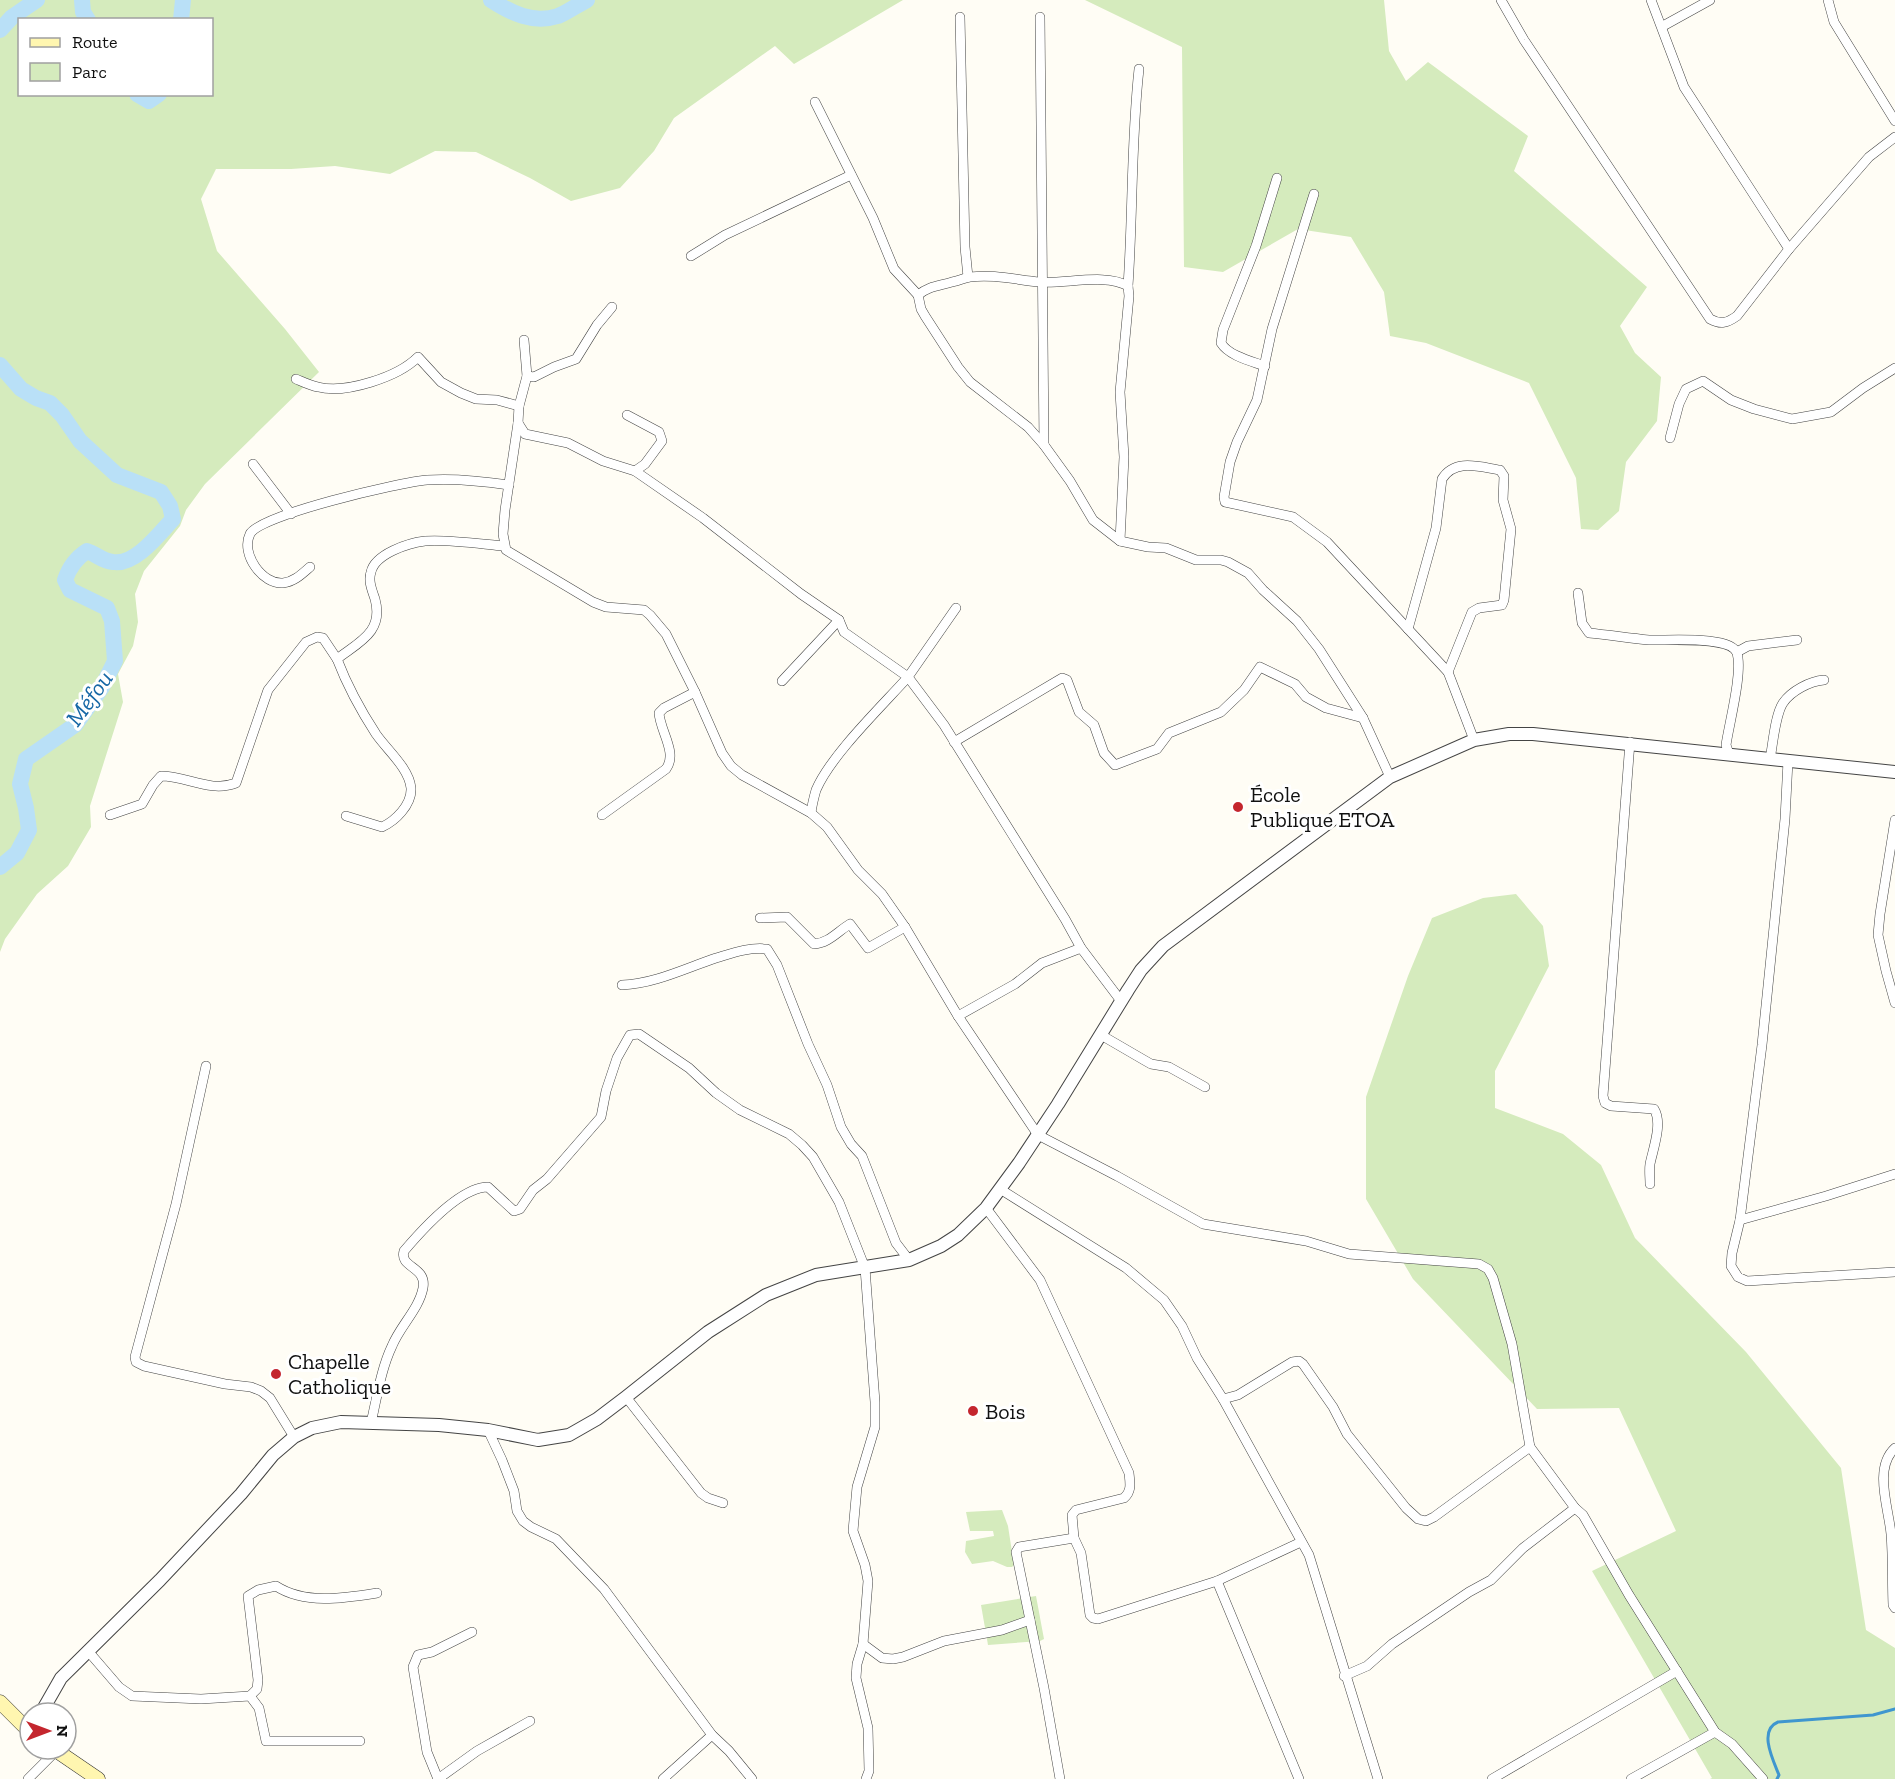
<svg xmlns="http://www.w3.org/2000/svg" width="1895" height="1779" font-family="'Zilla Slab',serif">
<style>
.green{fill:#d5ebbd;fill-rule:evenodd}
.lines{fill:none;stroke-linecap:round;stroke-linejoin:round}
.stream{stroke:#3f96cf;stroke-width:3}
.river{stroke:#b9e0f7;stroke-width:16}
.minor-casing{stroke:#444;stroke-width:10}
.tertiary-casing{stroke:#444;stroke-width:14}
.secondary-casing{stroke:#333;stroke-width:15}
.minor{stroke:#fff;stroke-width:9}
.tertiary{stroke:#fff;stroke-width:12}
.secondary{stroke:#fff6b0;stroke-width:14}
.poi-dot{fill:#c4262e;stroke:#fff;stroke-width:2}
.labels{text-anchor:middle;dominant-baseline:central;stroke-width:6;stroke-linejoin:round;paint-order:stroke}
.poi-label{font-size:22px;fill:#111;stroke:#fff;text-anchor:start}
.water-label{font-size:24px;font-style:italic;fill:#1768a6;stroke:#fff}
</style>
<rect width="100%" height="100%" fill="#fffdf5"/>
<g class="green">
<path d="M0,0H903L794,64L775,46L674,118L654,151L620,188L571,201L530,178L476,152L435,151L390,174L335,166L291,169H216L201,199L217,251L285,329L319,372L205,484L186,510L180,526L144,571L135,594L138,622L133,646L118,674L123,702L90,806L91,827L68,866L37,894L5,939L0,952ZM20,20H212V94H20Z"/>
<polygon points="1085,0 1384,0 1389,51 1406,81 1428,62 1528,136 1514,171 1647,287 1620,326 1635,353 1661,377 1657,421 1626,462 1619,511 1598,530 1581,529 1576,478 1529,383 1426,343 1390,336 1384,292 1351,237 1298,229 1223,272 1184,267 1182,47"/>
<polygon points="1516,894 1543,926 1549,966 1495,1071 1495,1108 1563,1134 1601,1165 1635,1238 1746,1352 1841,1468 1866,1630 1895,1648 1895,1779 1710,1779 1712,1778 1592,1571 1676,1531 1619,1408 1537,1409 1413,1279 1366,1199 1366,1097 1408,976 1432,918 1483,898"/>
<polygon points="1002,1510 1008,1526 1014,1565 1012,1567 1007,1567 993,1561 972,1564 965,1552 966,1541 994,1536 993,1531 970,1531 966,1512"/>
<polygon points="1036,1596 1044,1639 1040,1641 988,1645 981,1605"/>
</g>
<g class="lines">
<path class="stream" d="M1777,1779L1779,1775C1773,1760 1758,1730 1778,1722L1873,1715L1895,1709"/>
<g class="river">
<polyline points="82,0 83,12 88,20"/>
<path d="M491,0C511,13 533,24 558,16C568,12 577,5 587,0"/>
<polyline points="181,20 183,0"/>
<polyline points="0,30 12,17 37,0"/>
<polyline points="137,94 149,101 159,94"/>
<path d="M0,365L21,389L36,398L50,403L62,415L80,441L117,475L161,492L170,506L173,519C159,534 135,566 113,562C102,561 96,554 87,551C76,558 69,568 65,580L70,590L107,608L112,621L115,661L102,687L75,725L26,759L20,784L26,808L29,830L17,853L0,867"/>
</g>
<g class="minor-casing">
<g id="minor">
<path d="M1501,0L1524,40L1710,319C1721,325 1727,323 1737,316L1789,249L1869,157L1895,137"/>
<polyline points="1651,0 1684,87 1789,249"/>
<polyline points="1828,0 1834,22 1895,121"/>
<polyline points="960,17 965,247 968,277"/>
<polyline points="1040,17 1044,445"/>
<polyline points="1663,26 1710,0"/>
<polyline points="815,102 873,218 894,269 918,295 921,309 925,316 958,367 970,382 1028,427 1044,445 1070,481 1093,520 1120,541 1148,547 1166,548 1196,560 1221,560 1228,562 1248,573 1263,590 1297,621 1319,649 1363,718 1390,777"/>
<polyline points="1314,194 1272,329 1257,400 1237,442 1230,462 1224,497 1225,502 1293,517 1327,542 1448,672 1474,740"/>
<polyline points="691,256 725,235 851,175"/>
<path d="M1128,286C1133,214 1131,141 1139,69"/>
<path d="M918,295C929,286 939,286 952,282C958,281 964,278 970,277C994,274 1017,280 1040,282C1066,284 1106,273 1128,286L1129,296L1120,392L1124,457L1120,541"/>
<polyline points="524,340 527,376 519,406 518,423 505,510 503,534 506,550 593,602 606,607 644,610 650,615 666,634 695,692 722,753 731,766 742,775 811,813 827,827 858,870 882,894 905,927 958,1016 1015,984 1042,963 1081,948"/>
<path d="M1265,366C1251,361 1229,356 1221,343L1223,330L1256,246L1277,178"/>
<polyline points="527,376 534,377 554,367 576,359 597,325 612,307"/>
<path d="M296,379C303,382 311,386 318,387C346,394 398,377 418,357L441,382L461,393L476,399L497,400L519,406"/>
<polyline points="627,415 659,432 662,441 645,464 635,471"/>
<polyline points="518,423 525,434 568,443 603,461 635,471 703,518 801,594 839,620"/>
<polyline points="1670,438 1679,404 1686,389 1703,381 1731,400 1754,409 1792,419 1831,412 1863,388 1895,368"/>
<polyline points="253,464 291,514"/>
<path d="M310,567C302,574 294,582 283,583C263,585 240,554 250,534C259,515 401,482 427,480C454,478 482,481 509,485"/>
<path d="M1578,593L1582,623L1589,633C1609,635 1629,638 1649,640C1665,641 1731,635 1737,653C1743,672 1729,724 1726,745L1729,754"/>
<polyline points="956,608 908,677 944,725 1065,919 1081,948 1121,1001"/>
<path d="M1408,629L1436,528L1442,479C1455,458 1480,467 1500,470L1504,476L1503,500L1511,529L1504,600L1502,605L1479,608L1472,612L1448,672"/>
<polyline points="1737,652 1748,646 1797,640"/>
<path d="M782,681L839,620L844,632L908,677C881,707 831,755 816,790C814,797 812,805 811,813"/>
<polyline points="954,742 1062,678 1067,680 1079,712 1094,725 1104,753 1115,765 1157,749 1169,733 1221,712 1244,690 1260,667 1295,684 1306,697 1326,708 1363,718"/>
<path d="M1630,742L1603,1096L1605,1103L1611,1106L1654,1109C1663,1123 1653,1149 1650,1164C1649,1171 1650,1177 1650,1184"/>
<path d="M1770,759C1773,744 1775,715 1783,703C1791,691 1810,681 1824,680"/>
<polyline points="1788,761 1785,819 1762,1045 1740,1220 1732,1253 1731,1266 1738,1277 1747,1281 1895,1272"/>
<path d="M110,815L142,804L153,785L161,776C187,776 210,793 236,783L268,690L306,642L317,637L323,638L337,659"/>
<path d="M602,815L666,769C678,753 660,731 659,713L664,708L695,692"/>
<path d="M346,816L382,827C395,821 412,805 411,788C409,768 387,750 376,734C361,711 347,685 337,659C359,642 384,632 375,599C372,590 368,581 371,572C375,554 408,543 425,541C446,539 481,544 504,546"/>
<polyline points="1895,820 1880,914 1878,935 1886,971 1895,1003"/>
<path d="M760,918L787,917L814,944C829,943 838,931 850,924L868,948L905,927"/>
<path d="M622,985C654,984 686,968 716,958C733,953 749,947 767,949L777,965L808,1044L827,1085L841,1127L851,1144L862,1156L896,1243L909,1260"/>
<polyline points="958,1016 1038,1135 1117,1176 1203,1224 1306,1241 1349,1254 1479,1264 1488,1269 1493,1278 1512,1344 1530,1447 1575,1508 1583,1515 1629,1595 1715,1732 1732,1744 1763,1779"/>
<polyline points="1101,1035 1144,1060 1151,1064 1169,1067 1205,1087"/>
<polyline points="206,1066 176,1204 135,1357 136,1362 144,1366 225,1384 251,1387 261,1391 270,1398 294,1437"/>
<polyline points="1000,1189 1126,1268 1164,1300 1182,1326 1197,1358 1223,1399 1309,1555 1378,1779"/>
<path d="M986,1208L1040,1280L1129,1473C1130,1483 1132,1491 1124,1498L1076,1510L1072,1515L1074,1538L1081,1553L1090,1615L1093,1618L1098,1619L1217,1581L1301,1542"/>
<polyline points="1740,1220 1826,1196 1895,1174"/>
<polyline points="626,1397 701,1493 708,1498 723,1503"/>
<polyline points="1223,1399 1238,1395 1292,1362 1299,1361 1303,1364 1333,1407 1347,1434 1406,1508 1418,1519 1426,1521 1434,1517 1530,1447"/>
<path d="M371,1423C377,1397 381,1369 392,1346C400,1326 419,1309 423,1288C427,1266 399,1268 404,1251C421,1231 460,1187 488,1187L514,1211L520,1209L533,1190L547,1179L601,1117L606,1091L617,1058L630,1035L639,1034L689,1068L716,1093L740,1110L789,1134L802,1145L813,1157L839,1202L865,1268L875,1402V1427L857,1487L853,1531L865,1565L868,1581L863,1644L857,1664L856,1678L868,1728L869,1771L866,1779"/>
<polyline points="488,1430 502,1460 514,1491 517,1511 523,1521 531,1527 556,1539 604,1589 712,1735 729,1751 752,1779"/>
<path d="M1895,1448C1873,1468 1889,1509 1891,1534C1893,1558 1892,1582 1893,1605L1895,1608"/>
<polyline points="1217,1581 1299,1779"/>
<polyline points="863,1644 882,1658 893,1659 903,1657 944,1641 1002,1630 1030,1620"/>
<polyline points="88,1651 119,1687 132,1696 201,1699 250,1696 259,1708 266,1741 360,1741"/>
<polyline points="1344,1676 1367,1666 1392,1644 1469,1592 1491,1580 1523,1548 1575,1508"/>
<path d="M250,1696L257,1689L258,1680L248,1596L258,1590L276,1586C305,1605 345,1598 377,1593"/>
<polyline points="28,1779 56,1751"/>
<polyline points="438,1779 427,1752 413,1667 418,1655 432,1652 472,1632"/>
<polyline points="438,1779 477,1751 530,1721"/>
<polyline points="663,1779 712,1735"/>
<polyline points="1060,1779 1044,1688 1016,1552 1019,1547 1074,1538"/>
<polyline points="1492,1779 1677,1671"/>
<polyline points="1631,1779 1715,1732"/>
</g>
</g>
<g class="tertiary-casing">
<polyline id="tertiary" points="41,1713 61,1678 160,1580 241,1494 273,1455 294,1437 312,1428 341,1422 439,1425 488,1430 538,1440 569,1435 597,1419 626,1397 708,1332 766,1295 816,1275 909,1260 941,1246 958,1235 986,1208 1019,1163 1058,1104 1128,990 1141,970 1163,946 1390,777 1474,740 1509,734 1533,734 1895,772"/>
</g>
<g class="secondary-casing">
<g id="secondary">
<polyline points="0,1702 30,1732"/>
<polyline points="54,1749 98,1779"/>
</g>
</g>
<use href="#minor" class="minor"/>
<use href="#tertiary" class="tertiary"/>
<use href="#secondary" class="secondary"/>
</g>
<g class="poi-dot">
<circle cx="1238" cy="807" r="6"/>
<circle cx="276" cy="1374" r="6"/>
<circle cx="973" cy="1411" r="6"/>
</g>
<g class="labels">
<g class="poi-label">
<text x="1250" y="794">École<tspan x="1250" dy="25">Publique ETOA</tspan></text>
<text x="288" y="1361">Chapelle<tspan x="288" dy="25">Catholique</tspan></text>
<text x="985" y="1411">Bois</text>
</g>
<g class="water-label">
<text transform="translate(89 698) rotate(-54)">Méfou</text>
</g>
</g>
<rect x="18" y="18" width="195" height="78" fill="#ffffff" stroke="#a0a0a0" stroke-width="1.5"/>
<rect x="30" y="38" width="30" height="9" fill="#fff6b0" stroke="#a0a0a0" stroke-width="1.5"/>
<text x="72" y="48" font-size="18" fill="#111111">Route</text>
<rect x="30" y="63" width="30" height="18" fill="#d5ebbd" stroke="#a0a0a0" stroke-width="1.5"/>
<text x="72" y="78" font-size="18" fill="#111111">Parc</text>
<g transform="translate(48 1731) rotate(90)"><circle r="28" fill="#ffffff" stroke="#a0a0a0" stroke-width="1.5"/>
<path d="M0-4.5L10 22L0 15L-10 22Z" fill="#c4262e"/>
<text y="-9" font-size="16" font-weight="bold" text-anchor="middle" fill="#111111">N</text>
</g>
</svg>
